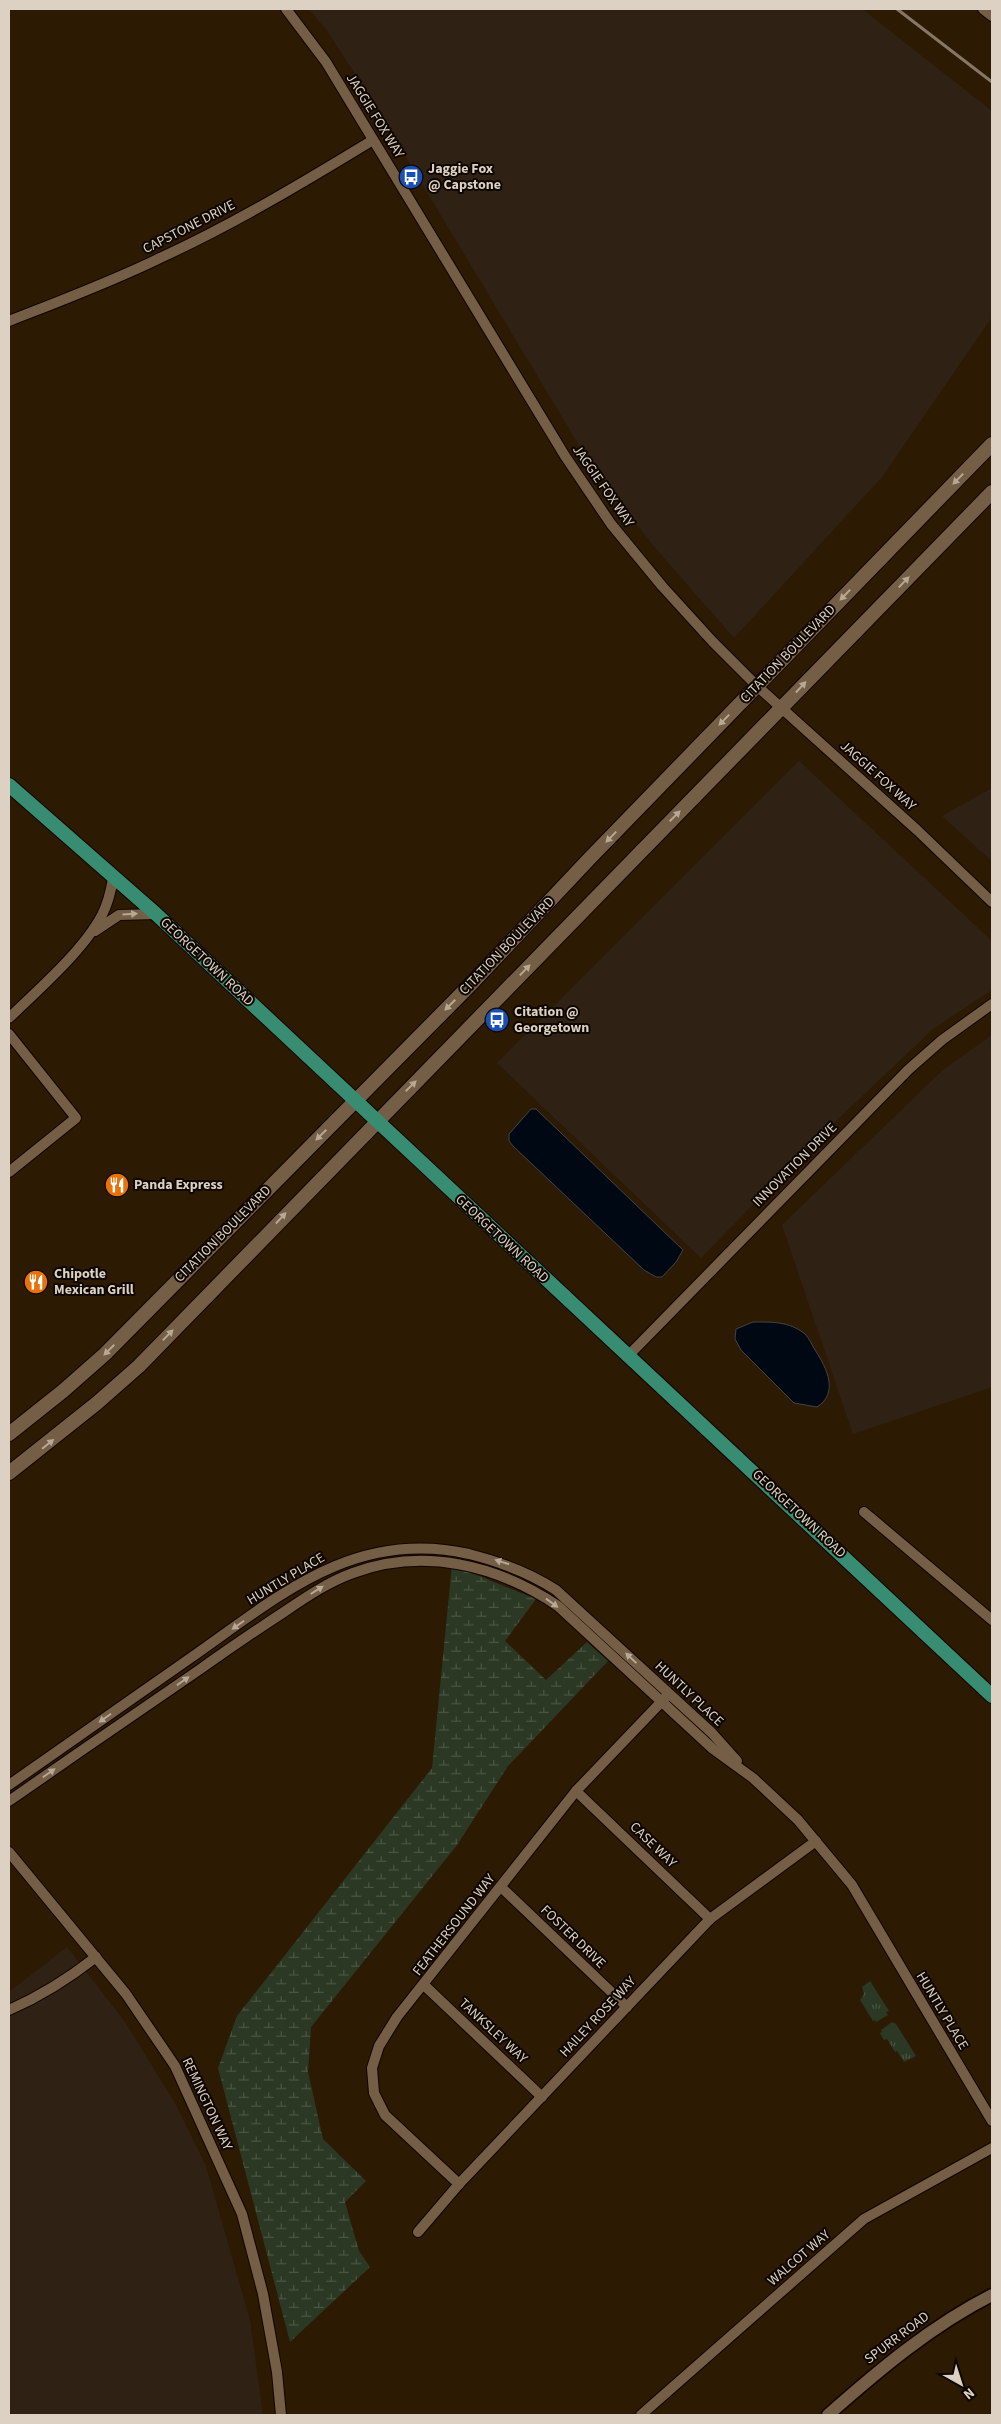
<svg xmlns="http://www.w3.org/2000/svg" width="1001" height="2424" font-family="'Source Sans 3',sans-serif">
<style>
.commercial{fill:#2f2215}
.grass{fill:url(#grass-tufts)}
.wetland{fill:url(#wetland-marsh)}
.water{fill:#000813;stroke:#424448}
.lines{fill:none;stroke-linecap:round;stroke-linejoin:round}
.minor-casing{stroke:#130400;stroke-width:12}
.tertiary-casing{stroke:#130400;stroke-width:15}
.secondary-casing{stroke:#130400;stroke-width:16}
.primary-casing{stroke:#130400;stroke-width:16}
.minor{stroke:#745e46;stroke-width:10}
.tertiary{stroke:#745e46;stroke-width:12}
.secondary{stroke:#745e46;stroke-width:14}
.primary{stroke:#378c72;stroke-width:14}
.rail{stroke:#867765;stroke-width:3}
.oneway{fill:#b8a997}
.labels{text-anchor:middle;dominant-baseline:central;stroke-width:4;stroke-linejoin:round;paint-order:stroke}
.street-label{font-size:14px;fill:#ddd1c3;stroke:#0e0701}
.poi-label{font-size:14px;font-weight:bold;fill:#ddd1c3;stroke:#0e0701;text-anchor:start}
</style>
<defs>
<pattern id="grass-tufts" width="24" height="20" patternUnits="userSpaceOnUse" patternTransform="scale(1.25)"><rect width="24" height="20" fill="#2b3924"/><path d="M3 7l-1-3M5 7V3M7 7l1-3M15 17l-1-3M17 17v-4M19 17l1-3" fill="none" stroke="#495542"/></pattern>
<pattern id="wetland-marsh" width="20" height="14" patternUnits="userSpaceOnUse" patternTransform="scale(1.25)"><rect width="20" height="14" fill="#2b3924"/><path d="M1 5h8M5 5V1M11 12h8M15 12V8" fill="none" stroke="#495542"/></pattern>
</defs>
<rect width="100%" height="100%" fill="#2c1a03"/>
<g class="commercial">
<polygon points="309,9 862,9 992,111 992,317 882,477 734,638 656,549 591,465 371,99 328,32"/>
<polygon points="799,761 992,941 992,990 933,1029 816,1140 701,1258 497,1063"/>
<polygon points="992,788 992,861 942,816"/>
<polygon points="992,1035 992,1387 853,1434 782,1225 943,1070"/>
<polygon points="67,1947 125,2022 175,2103 206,2166 250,2320 263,2415 9,2415 9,1992"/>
</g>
<g class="grass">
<polygon points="870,1981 889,2011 886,2012 888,2015 876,2022 875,2020 873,2021 860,2000 864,1994 862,1987"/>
<polygon points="892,2022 896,2024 916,2056 904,2062 897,2051 895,2052 887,2039 884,2040 880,2033 882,2032 881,2030"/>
</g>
<polygon class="wetland" points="452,1565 536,1599 505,1641 546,1680 587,1642 608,1661 508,1766 457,1845 311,2027 308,2072 323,2139 366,2181 345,2202 359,2251 370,2267 290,2342 218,2068 237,2016 432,1768"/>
<g class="water">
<polygon points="531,1109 536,1109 683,1250 676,1262 662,1277 656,1277 644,1270 514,1147 509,1141 509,1134"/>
<path d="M753,1322C771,1322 789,1321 805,1334C809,1338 812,1345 815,1350C827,1368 839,1393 817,1407L794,1403L741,1350L735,1339L736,1329Z"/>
</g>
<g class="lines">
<g class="minor-casing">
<g id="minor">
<polyline points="286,9 326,62 565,456 611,524 662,586 713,642 757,686 917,830 992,902"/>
<polyline points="983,9 992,16"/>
<path d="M9,321C60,301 111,282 160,258C234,224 304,182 373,140"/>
<polyline points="95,931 119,915 156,914"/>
<path d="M9,1018C39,989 83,951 102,915C108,903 111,891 113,878"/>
<polyline points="9,1034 76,1118 9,1172"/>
<polyline points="627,1357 908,1070 942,1040 992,1004"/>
<polyline points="864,1512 992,1620"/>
<path d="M9,1785C69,1743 129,1701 189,1659C278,1597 353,1528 469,1554C501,1562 528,1572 556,1590L712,1733L737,1761"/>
<polyline points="576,1791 710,1919"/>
<path d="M9,1801C72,1757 136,1713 199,1670C227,1650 255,1631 284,1612C306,1597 328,1582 353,1573C424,1547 497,1565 558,1606L713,1749L753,1778L798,1820L852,1885L992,2121"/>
<polyline points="9,1852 126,1994 175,2066 242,2214 263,2294 277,2372 281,2415"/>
<polyline points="501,1887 627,2007"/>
<polyline points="424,1985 542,2097"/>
<path d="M9,2010C41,1996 68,1979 96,1957"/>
<polyline points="459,2184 385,2115 374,2093 372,2068 379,2046 397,2017 576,1791 666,1697"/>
<polyline points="418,2232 459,2184 710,1919 816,1841"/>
<polyline points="641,2415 864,2219 992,2148"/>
</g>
</g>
<g class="tertiary-casing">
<path id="tertiary" d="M828,2415C879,2370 931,2326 992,2295"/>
</g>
<g class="secondary-casing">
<g id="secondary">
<polyline points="9,1434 63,1391 105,1354 474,981 590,858 992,444"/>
<polyline points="9,1473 97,1403 139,1366 992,492"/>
</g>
</g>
<g class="primary-casing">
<polyline id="primary" points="9,785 156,914 992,1696"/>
</g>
<use href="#minor" class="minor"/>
<use href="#tertiary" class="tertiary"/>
<use href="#secondary" class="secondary"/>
<use href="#primary" class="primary"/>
<polyline class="rail" points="897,9 992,82"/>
</g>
<defs><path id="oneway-solid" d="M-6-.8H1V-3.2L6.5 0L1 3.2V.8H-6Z" transform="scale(1.25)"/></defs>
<g class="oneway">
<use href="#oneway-solid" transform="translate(958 479) rotate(134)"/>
<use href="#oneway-solid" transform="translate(904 582) rotate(-46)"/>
<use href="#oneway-solid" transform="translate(845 595) rotate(134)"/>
<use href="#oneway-solid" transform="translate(801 687) rotate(-47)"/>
<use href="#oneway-solid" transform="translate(724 720) rotate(134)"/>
<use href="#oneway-solid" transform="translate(675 816) rotate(-45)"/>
<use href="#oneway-solid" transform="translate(611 837) rotate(134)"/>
<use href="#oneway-solid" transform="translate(130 914) rotate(-4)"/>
<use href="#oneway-solid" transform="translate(525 970) rotate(-46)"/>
<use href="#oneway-solid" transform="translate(450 1005) rotate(135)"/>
<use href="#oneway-solid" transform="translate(411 1086) rotate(-45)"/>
<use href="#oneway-solid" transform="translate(321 1135) rotate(135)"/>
<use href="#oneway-solid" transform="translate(281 1218) rotate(-47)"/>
<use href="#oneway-solid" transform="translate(168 1335) rotate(-46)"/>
<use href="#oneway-solid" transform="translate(109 1350) rotate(135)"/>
<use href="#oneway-solid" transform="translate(48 1444) rotate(-39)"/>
<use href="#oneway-solid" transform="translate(502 1562) rotate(-162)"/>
<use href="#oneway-solid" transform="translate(317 1590) rotate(-32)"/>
<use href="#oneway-solid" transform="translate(552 1603) rotate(36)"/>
<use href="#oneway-solid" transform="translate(238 1625) rotate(145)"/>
<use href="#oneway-solid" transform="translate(631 1658) rotate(-137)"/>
<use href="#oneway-solid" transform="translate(183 1681) rotate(-35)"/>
<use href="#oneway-solid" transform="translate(105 1718) rotate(145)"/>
<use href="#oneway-solid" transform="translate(49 1773) rotate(-35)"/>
</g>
<defs>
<g id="bus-disc" transform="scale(1.25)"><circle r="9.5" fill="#1a4fb4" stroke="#0e0701"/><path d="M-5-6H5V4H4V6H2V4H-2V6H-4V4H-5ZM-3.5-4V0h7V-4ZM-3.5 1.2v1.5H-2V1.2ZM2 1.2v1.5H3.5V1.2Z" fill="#fff"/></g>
<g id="restaurant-disc" transform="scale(1.25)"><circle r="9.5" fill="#e8710a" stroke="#0e0701"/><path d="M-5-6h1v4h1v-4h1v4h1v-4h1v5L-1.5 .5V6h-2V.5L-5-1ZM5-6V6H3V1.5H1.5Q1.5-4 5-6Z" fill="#fff"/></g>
</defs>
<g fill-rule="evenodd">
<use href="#bus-disc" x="411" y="177"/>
<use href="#bus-disc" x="497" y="1020"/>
<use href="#restaurant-disc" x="117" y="1185"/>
<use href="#restaurant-disc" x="36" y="1282"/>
</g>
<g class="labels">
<g class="street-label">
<text transform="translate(375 116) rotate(58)">JAGGIE FOX WAY</text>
<text transform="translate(189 227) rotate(-27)">CAPSTONE DRIVE</text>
<text transform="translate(603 486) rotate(55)">JAGGIE FOX WAY</text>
<text transform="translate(788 654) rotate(-46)">CITATION BOULEVARD</text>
<text transform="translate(878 776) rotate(42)">JAGGIE FOX WAY</text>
<text transform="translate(507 946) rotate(-46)">CITATION BOULEVARD</text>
<text transform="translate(207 962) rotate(43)">GEORGETOWN ROAD</text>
<text transform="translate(795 1165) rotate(-45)">INNOVATION DRIVE</text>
<text transform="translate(223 1234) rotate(-45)">CITATION BOULEVARD</text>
<text transform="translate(502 1239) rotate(43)">GEORGETOWN ROAD</text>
<text transform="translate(799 1514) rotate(43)">GEORGETOWN ROAD</text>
<text transform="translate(286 1579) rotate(-31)">HUNTLY PLACE</text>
<text transform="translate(689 1694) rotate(43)">HUNTLY PLACE</text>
<text transform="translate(653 1845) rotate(44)">CASE WAY</text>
<text transform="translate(454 1925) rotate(-52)">FEATHERSOUND WAY</text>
<text transform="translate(573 1937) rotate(44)">FOSTER DRIVE</text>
<text transform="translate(942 2011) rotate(59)">HUNTLY PLACE</text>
<text transform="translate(598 2017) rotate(-47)">HAILEY ROSE WAY</text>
<text transform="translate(493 2031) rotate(43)">TANKSLEY WAY</text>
<text transform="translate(207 2104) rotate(65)">REMINGTON WAY</text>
<text transform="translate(799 2258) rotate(-41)">WALCOT WAY</text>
<text transform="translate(897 2338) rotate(-37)">SPURR ROAD</text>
</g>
<g class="poi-label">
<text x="428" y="169">Jaggie Fox<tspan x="428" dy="16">@ Capstone</tspan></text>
<text x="514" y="1012">Citation @<tspan x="514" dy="16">Georgetown</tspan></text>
<text x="134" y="1185">Panda Express</text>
<text x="54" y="1274">Chipotle<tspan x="54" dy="16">Mexican Grill</tspan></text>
</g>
</g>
<rect width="1001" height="2424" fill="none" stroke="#ddd1c3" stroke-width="20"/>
<g transform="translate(961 2384) rotate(141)" stroke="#0e0701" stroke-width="4" paint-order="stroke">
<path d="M0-4L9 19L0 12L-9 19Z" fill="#ddd1c3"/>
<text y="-8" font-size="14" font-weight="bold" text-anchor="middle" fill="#ddd1c3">N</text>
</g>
</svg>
